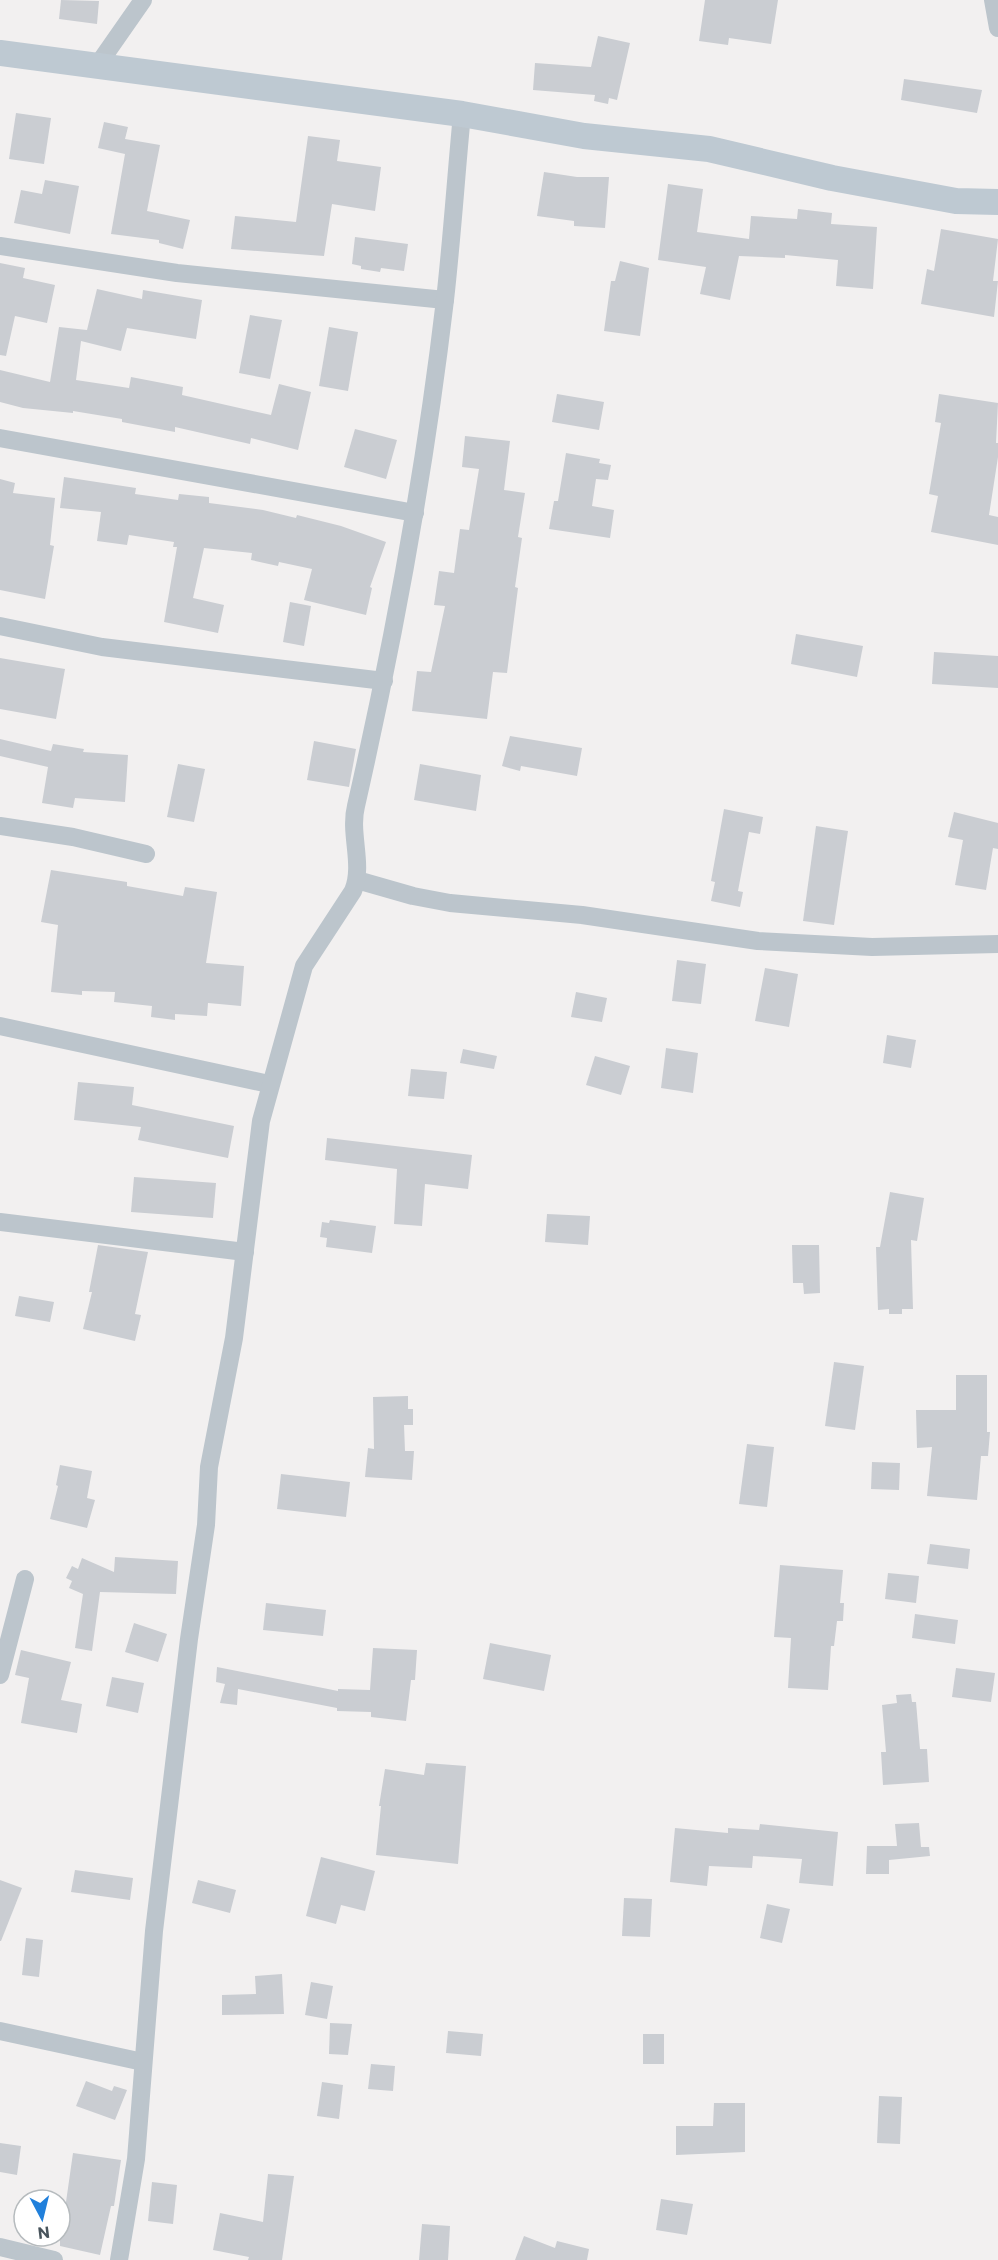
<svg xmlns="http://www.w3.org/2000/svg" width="998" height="2260" font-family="Commissioner,sans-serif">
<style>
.building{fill:#cacdd2}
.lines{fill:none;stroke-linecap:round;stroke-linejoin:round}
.street{stroke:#bcc5cc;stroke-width:18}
.secondary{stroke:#bec9d2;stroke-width:26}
</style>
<rect width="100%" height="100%" fill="#f2f0f0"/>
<g class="building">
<polygon points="61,0 99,1 97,24 59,19"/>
<polygon points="705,0 778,0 771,44 729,38 728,45 699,41"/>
<polygon points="598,36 630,43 617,100 609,98 608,104 594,101 595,95 533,90 535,63 591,67"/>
<polygon points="904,79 982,90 977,113 901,100"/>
<polygon points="16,113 51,118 44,164 9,159"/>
<polygon points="104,122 128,127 125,139 160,145 147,211 190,220 183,249 159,243 159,240 111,234 125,154 98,148"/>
<polygon points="308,136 340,140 337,161 381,167 375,211 332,204 324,256 231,249 235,216 296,222"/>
<polygon points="544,172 577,177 609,177 605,228 574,226 574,221 537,216"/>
<polygon points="45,180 79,186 70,234 14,223 21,190 42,194"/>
<polygon points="668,184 703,189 697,232 749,239 751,216 797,219 798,209 832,213 831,224 877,227 873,289 836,286 838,260 785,255 785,258 739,256 730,300 700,294 706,267 658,260"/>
<polygon points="941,229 998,239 993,281 998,281 994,317 921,304 927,269 934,271"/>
<polygon points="355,237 408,244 404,271 381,268 380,272 361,269 361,266 352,264"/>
<polygon points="620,261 649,268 640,336 604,331 611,281 615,281"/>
<polygon points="0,263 25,268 23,278 55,285 47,323 15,316 6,356 0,355"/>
<polygon points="97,289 142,299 143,290 202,300 196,339 127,328 121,351 81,341 76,380 129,388 131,377 183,387 182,395 271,415 279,384 311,392 298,450 251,438 250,444 175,427 175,432 122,422 122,419 73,411 73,413 23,408 0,402 0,370 50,382 59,327 87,330"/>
<polygon points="250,315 282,320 270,379 239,373"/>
<polygon points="329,327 358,332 348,391 319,386"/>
<polygon points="557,394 604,402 599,430 552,422"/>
<polygon points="939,394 998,403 996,443 998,443 998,457 989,515 998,517 998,545 931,532 938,496 929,494 941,423 935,422"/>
<polygon points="355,429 397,440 386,479 344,467"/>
<polygon points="465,436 510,441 504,490 525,493 518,537 522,538 515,587 518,588 507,673 493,672 487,719 412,711 417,671 431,672 445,606 434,605 439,571 454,573 460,529 469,530 479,469 462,467"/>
<polygon points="566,453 600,459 599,463 611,465 608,480 596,479 592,506 614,510 610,538 549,529 554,501 558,501"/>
<polygon points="64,477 136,488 135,494 178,500 179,494 209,497 209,503 263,510 296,518 297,515 341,526 386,542 370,587 372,588 366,615 304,600 312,569 279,562 278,566 251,560 252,553 204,548 193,598 224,605 218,633 164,622 177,547 173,547 174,542 129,535 127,545 97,541 101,512 60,508"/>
<polygon points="0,479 15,483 13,493 55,498 50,545 54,546 45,599 0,590"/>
<polygon points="290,602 311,606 304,646 283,642"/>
<polygon points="796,634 863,646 857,677 791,664"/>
<polygon points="934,652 998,656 998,688 932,684"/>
<polygon points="0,658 65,669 56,719 0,709"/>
<polygon points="510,736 582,748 577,776 521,766 520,771 502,766"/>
<polygon points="0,739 51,751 53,744 84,749 83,752 128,755 125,802 75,798 73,808 42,803 48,767 0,756"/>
<polygon points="314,741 356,749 349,787 307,780"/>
<polygon points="178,764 205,769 194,822 167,817"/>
<polygon points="420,764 481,775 476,811 414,800"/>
<polygon points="724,809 763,817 760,834 749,832 738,891 743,892 740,907 711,901 715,882 711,881"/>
<polygon points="954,812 998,823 998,849 993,848 986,890 955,885 963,840 948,837"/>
<polygon points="816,826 848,831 834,925 803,921"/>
<polygon points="51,870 127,882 127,886 183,896 185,887 217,892 206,963 244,966 241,1006 208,1003 207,1016 175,1014 175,1020 151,1017 152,1006 114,1002 115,992 82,991 82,995 51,992 58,925 41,922"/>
<polygon points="677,960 706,964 701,1004 672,1001"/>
<polygon points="765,968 798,974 789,1027 755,1021"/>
<polygon points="576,992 607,998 602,1022 571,1017"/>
<polygon points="887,1035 916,1040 911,1068 883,1063"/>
<polygon points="666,1048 698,1053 693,1093 661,1088"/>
<polygon points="463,1049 497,1056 494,1069 460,1063"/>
<polygon points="595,1056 630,1066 621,1095 586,1085"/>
<polygon points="411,1069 447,1072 444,1099 408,1096"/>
<polygon points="78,1082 134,1087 132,1105 234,1126 228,1158 138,1140 141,1127 74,1120"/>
<polygon points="327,1138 472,1155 468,1189 425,1184 422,1226 394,1224 397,1169 325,1160"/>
<polygon points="134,1177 216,1183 213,1218 131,1212"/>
<polygon points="890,1192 924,1198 917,1241 911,1240 913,1309 902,1309 902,1314 889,1314 889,1309 878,1310 876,1247 880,1247"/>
<polygon points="547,1214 590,1216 588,1245 545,1242"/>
<polygon points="330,1220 376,1226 372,1253 326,1247 327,1238 320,1237 322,1222 329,1223"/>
<polygon points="98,1245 148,1252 135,1314 141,1315 135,1341 83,1329 92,1292 89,1292"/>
<polygon points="792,1245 819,1245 820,1293 804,1294 803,1283 793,1283"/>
<polygon points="19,1296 54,1302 50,1322 15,1316"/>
<polygon points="834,1362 864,1366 855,1430 825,1426"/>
<polygon points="956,1375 987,1375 987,1432 990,1432 988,1456 981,1456 977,1500 927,1496 932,1447 917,1448 916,1410 956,1410"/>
<polygon points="408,1396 408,1409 413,1409 413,1425 404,1425 405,1451 414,1451 412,1480 365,1477 368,1448 374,1449 373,1397"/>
<polygon points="747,1444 774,1447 767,1507 739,1504"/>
<polygon points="872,1462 900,1463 899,1490 871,1489"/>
<polygon points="60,1465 92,1471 87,1498 95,1500 87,1528 50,1519 58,1486 56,1485"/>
<polygon points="281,1474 350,1482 346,1517 277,1509"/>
<polygon points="930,1544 970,1549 968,1569 927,1564"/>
<polygon points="115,1557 178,1561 176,1594 100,1592 92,1651 75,1648 83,1594 69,1588 72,1581 66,1578 72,1566 78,1569 82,1558 114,1572"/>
<polygon points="780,1565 843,1570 840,1603 844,1603 843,1621 837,1621 834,1646 831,1646 828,1690 788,1688 791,1638 774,1637"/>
<polygon points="888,1573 919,1576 916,1603 885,1599"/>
<polygon points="266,1603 326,1610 323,1636 263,1630"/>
<polygon points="915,1614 958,1620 955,1644 912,1638"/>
<polygon points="134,1623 167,1634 158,1662 125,1652"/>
<polygon points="490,1643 551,1655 544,1691 483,1679"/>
<polygon points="373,1648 417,1650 415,1680 411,1680 406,1721 371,1717 371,1712 337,1711 337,1708 238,1689 237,1705 220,1703 225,1684 216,1682 217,1667 338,1691 338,1689 370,1690"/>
<polygon points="21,1650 71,1662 61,1700 82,1704 77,1733 21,1723 29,1678 15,1675"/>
<polygon points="956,1668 995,1673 991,1702 952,1697"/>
<polygon points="112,1677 144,1683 138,1713 106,1706"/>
<polygon points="911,1694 912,1702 916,1702 920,1749 927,1749 929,1782 883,1785 881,1752 886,1752 882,1705 897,1703 896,1695"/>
<polygon points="426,1763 466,1766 458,1864 376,1855 381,1806 379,1806 385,1769 424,1775"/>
<polygon points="919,1823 921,1847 929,1847 930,1856 889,1860 889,1874 866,1874 867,1846 897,1846 895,1824"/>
<polygon points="760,1824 838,1832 833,1886 799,1883 802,1859 753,1856 752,1868 709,1866 707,1886 670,1882 675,1828 728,1833 728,1828 759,1830"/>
<polygon points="321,1857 375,1871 365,1911 341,1905 336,1924 306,1916"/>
<polygon points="75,1870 133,1878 130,1900 71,1892"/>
<polygon points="0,1880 22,1888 1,1941 0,1941"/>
<polygon points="198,1880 236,1890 230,1913 192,1903"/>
<polygon points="624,1898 652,1899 650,1937 622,1936"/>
<polygon points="767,1904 790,1909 782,1943 760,1938"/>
<polygon points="26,1938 43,1940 39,1977 22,1975"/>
<polygon points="282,1974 284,2014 222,2015 222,1995 256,1994 255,1976"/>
<polygon points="311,1982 333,1986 327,2019 305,2015"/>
<polygon points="330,2023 352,2024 348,2055 329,2054"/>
<polygon points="448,2031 483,2034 481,2056 446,2053"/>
<rect x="643" y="2034" width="21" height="30"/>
<polygon points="371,2064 395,2066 393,2091 368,2089"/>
<polygon points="86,2081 112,2091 114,2086 127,2090 115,2120 76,2106"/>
<polygon points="322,2082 343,2085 339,2119 317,2116"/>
<polygon points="879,2096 902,2097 900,2144 877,2143"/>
<polygon points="714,2103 745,2103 745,2152 676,2155 676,2126 713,2126"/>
<polygon points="0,2143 21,2146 17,2175 0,2172"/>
<polygon points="73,2153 121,2160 114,2206 111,2206 100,2255 60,2246 60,2218 64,2202 66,2202"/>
<polygon points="268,2174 294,2176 282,2260 248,2260 249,2257 213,2250 220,2213 263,2222"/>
<polygon points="152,2182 177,2185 173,2224 148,2221"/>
<polygon points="661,2199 693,2204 687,2235 656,2230"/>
<polygon points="422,2224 450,2226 448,2260 419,2260"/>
<polygon points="524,2236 555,2248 557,2241 589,2249 587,2260 515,2260"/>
</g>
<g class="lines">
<g class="street">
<polyline points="993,0 998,28"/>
<polyline points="97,66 143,0"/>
<polyline points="0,246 177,273 445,300"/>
<polyline points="0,438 415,513"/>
<polyline points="0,626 102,647 384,681"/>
<polyline points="0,826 73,837 146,854"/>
<polyline points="357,880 413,896 450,903 582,915 758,941 872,947 998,944"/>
<polyline points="0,1026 269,1084"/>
<polyline points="0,1222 245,1252"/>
<polyline points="0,1675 25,1579"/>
<polyline points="0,2031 143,2062"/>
<polyline points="0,2247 54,2260"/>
<path d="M119,2260L136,2159L154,1931L189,1639L206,1525L209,1467L234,1338L261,1121L304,966L353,891C364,864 349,834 356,806C394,639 425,470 445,300C452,238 456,176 462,114"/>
</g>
<polyline class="secondary" points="0,53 462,114 584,136 709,149 832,178 956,201 998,202"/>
</g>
<g transform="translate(42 2218) rotate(173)"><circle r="28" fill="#ffffff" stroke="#b6bbbe" stroke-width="1.5"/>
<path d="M0-4.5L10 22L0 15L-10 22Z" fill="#2180db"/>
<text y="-9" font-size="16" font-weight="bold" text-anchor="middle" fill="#48545c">N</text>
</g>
</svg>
